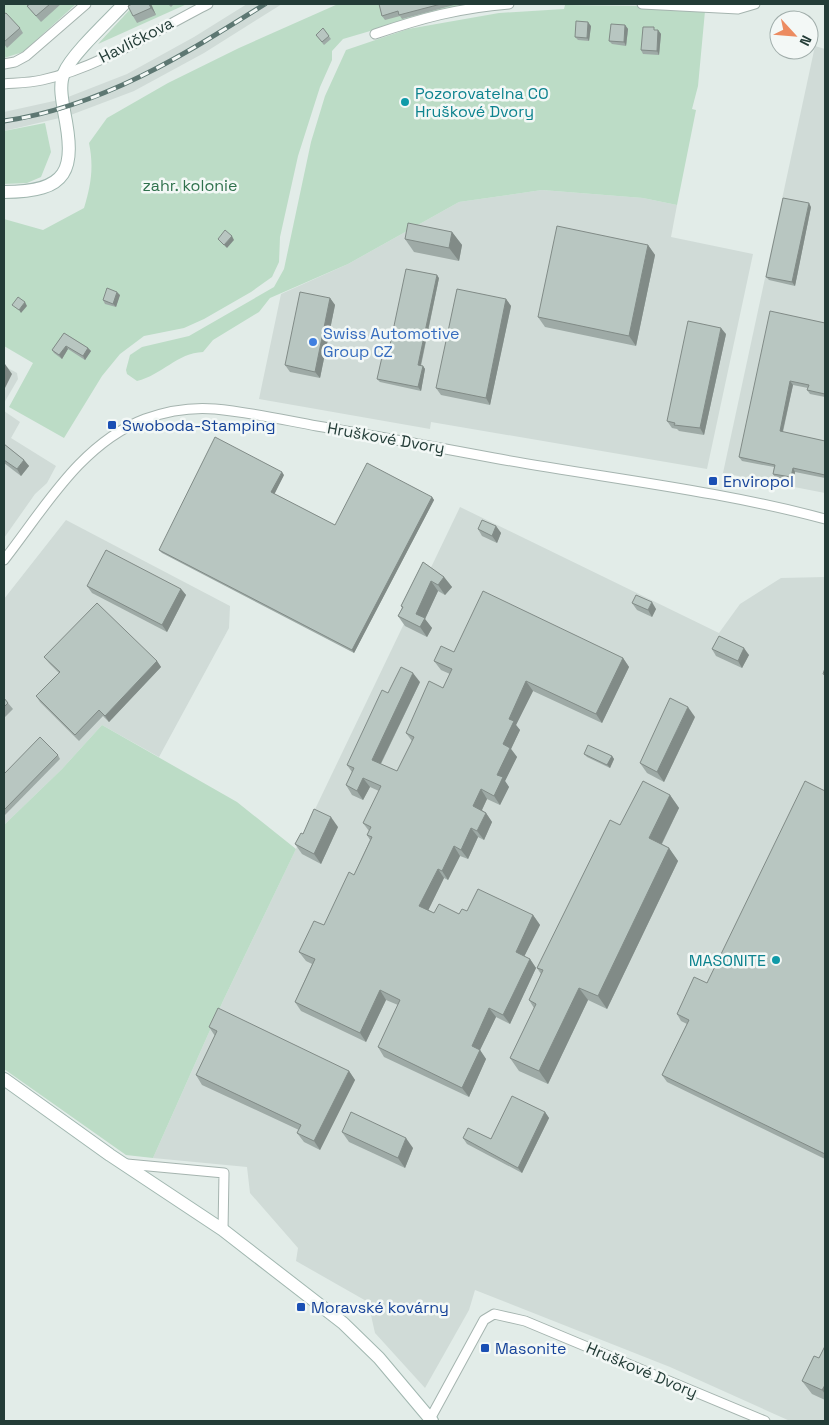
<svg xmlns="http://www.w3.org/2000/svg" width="829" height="1425" font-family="'Space Grotesk',sans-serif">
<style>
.built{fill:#d0dbd7}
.green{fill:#bcdcc6}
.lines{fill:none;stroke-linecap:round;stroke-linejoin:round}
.street-casing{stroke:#a5b4af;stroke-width:11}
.secondary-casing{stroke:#a1b7b0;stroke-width:14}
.street{stroke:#fff;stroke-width:9}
.secondary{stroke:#fff;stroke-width:12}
.rail-casing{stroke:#5d7772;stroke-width:5}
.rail{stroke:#f3f8f6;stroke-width:3;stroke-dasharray:9;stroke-linecap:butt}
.wall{fill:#9eaaa6}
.shaded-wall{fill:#818b87}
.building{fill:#b8c6c1;stroke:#818b87}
.culture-dot{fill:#0f9aa8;stroke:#f3f8f6;stroke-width:2}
.shop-dot{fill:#3f7fe0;stroke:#f3f8f6;stroke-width:2}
.transit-dot{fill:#1a4fb4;stroke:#f3f8f6;stroke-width:2}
.labels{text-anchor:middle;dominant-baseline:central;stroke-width:5;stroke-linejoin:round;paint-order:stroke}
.street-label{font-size:16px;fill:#233c37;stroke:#f3f8f6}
.culture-label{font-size:16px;fill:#0d838f;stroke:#f3f8f6;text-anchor:start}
.park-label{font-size:16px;fill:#2f714c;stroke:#f3f8f6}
.shop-label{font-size:16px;fill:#366cbe;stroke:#f3f8f6;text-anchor:start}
.transit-label{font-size:16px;fill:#164399;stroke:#f3f8f6;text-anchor:start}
</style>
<rect width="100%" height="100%" fill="#e2ece8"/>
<g class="built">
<polygon points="247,4 282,4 204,53 134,91 68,116 4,131 4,112 63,99 127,74 194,37"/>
<polygon points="815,46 825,49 825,493 723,473"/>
<polygon points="542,190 643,198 677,205 671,237 753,254 707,469 431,422 430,429 259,399 281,294 348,264 459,202"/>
<polygon points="4,366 17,373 18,379 4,403"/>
<polygon points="4,411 20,422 11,438 56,466 47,483 35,494 4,538"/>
<polygon points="460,507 719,633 740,604 781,578 825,577 825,1421 790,1421 670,1367 475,1290 469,1310 425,1388 375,1333 368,1302 296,1261 298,1248 250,1193 247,1167 153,1158 223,1001"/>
<polygon points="66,520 230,606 229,628 159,757 102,725 62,769 4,825 4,599"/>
</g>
<g class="green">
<polygon points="4,4 76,4 23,52 4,58"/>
<polygon points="135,4 187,4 98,44"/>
<path d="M338,4H462L343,39L332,51V60L320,87L298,156L280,237L279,262L272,277L251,292L204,319L184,328L144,336L120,354L102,376L64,438L9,407L33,363L4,346V219L43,230L84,208C91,185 94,167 89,143L107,118L168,83L239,48Z"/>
<path d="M565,5L638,6L705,11L698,86L692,109L696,110L677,205L643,198L542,190L459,202L348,264L270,298L259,312L213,340L203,352C177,353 162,375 137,381L127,374L126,370L130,355L142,347L189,336L274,287L284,269L311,142L325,96L346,50L408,29L499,13L564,9Z"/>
<polygon points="45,123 51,152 41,177 27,183 4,184 4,131"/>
<polygon points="102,725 237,802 296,849 223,1001 153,1158 126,1155 4,1069 4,825 62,769"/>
</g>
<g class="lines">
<g class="street-casing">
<g id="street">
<polyline points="642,4 738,9 755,4"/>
<path d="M375,34C422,18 459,8 509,4"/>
<polyline points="4,64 15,62 26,56 86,4"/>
<path d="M4,84C16,83 29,83 42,80C98,68 157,30 208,4"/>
<path d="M4,560C44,509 81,443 145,419C167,411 191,407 215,409C249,412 284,420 317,426C376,436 435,447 494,458C604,478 717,490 825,519"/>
<polyline points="127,1164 224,1173 223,1230"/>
<polyline points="430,1419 484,1320 494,1314 525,1321 765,1421"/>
</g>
</g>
<g class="secondary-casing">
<g id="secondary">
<path d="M4,192C69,192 76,170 64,111C62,99 59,84 64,73C72,54 109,20 124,4"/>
<polyline points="4,1079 110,1155 223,1230 343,1323 379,1358 432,1421"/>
</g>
</g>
<use href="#street" class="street"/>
<use href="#secondary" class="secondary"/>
<g class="rail-casing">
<path id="rail" d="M4,121C101,107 184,55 265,4"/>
</g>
<use href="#rail" class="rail"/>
</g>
<g class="wall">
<polygon points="30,4 61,4 41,22 27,6"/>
<polygon points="132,4 151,4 156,15 137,23 133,16"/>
<polygon points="168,4 174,4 171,7"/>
<polygon points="379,4 458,4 402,19 400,16 385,20 382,16"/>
<polygon points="4,14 20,28 23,33 7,48 4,44 4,45"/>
<polygon points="625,25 628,29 626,46 612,44 609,41"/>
<polygon points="591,26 589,41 578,40 575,37"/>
<polygon points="323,28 331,39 324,45 316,35"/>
<polygon points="656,30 658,30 661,34 659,55 643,54 641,50"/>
<polygon points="811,207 795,286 769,280 766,277"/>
<polygon points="452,232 462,245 459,261 414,252 405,239"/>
<polygon points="648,245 655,255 636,346 545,327 538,317"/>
<polygon points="439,278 421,366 423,366 425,369 421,391 380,382 377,379 387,359"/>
<polygon points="120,295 116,307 105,304 103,300"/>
<polygon points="330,298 335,305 320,378 290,372 285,365"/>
<polygon points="506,299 511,306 490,405 441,395 436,388"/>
<polygon points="825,323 825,397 810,394 807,390 808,388 793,385 783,432 825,441 825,478 795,472 793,481 775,477 773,474 774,467 742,461 739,457"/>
<polygon points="64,333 88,348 91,351 85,360 68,349 62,359 54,353 52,350"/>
<polygon points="726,334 704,435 679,431 677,429 672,428 667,421"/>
<polygon points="4,444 24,460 29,466 21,476 4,463"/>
<polygon points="284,475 274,494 335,525 432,497 434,500 354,653 162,553 159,550"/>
<polygon points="496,526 501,533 497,543 482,536 478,529"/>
<polygon points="423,562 444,577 452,587 445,595 438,591 425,619 432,628 427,637 405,626 398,616 402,608 401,606"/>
<polygon points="87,586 181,589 186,595 167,632 92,593"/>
<polygon points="632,603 656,609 652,617 637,610"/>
<polygon points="712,649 749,655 742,668 716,656"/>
<polygon points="454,652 623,658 629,667 602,723 533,691 516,725 520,730 511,749 517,757 505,781 509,787 500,805 487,799 482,810 486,813 492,822 484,840 478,837 468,859 460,856 448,880 444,878 428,910 434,913 459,914 467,911 533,915 540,925 524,956 530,959 536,968 510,1024 496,1017 480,1050 486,1059 469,1097 384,1057 378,1047 398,1005 386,1000 366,1042 301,1011 295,1002 312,964 306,961 299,952 324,925 354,875 370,840 367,835 369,831 363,823 379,791 370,787 363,800 352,795 346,785 352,772 347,765 388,693 420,682 381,764 397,771 412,741 406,733 443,688 450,674 441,670 434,661"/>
<polygon points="44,657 157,661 161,667 109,722 103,716 79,741 40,702 36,696 59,673 49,663"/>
<polygon points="4,698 8,703 13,709 4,718"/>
<polygon points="695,717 664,782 647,773 640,763"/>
<polygon points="584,754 612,756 614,759 610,768 587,757"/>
<polygon points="58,755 60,759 4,816 4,774"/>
<polygon points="825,791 825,1159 667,1082 662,1075 687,1024 681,1021 677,1014 707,983"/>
<polygon points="670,795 679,808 662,844 669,848 678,861 607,1009 588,1000 548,1084 519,1071 510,1058 534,1008 529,1000 541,974 537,968 620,825"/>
<polygon points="338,827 321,864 302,854 295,844 303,834"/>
<polygon points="209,1027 349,1071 355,1080 320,1150 304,1142 297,1133 299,1130 202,1085 196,1075 215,1036"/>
<polygon points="545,1112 549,1118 522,1173 467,1144 463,1138 491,1139"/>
<polygon points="342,1132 413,1148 405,1168 349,1142"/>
<polygon points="825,1346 825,1400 812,1394 802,1381 819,1358"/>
</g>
<g class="shaded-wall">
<polygon points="149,4 151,4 156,15 151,8"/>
<polygon points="588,22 591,26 589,41 587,38"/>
<polygon points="625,25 628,29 626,46 624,42"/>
<polygon points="658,30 661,34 659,55 657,51"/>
<polygon points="809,203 811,207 795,286 792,282"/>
<polygon points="452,232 462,245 459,261 449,248"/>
<polygon points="232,236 234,240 227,248 224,245"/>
<polygon points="648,245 655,255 636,346 629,336"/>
<polygon points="437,275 439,278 420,368 418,365"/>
<polygon points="117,292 120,295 116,307 113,304"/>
<polygon points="330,298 335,305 320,378 315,372"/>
<polygon points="506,299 511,306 490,405 486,398"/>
<polygon points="25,302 27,306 21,313 19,310"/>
<polygon points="721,328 726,334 704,435 700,428"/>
<polygon points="66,346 68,349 62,359 59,355"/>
<polygon points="88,348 91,351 85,360 83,356"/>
<polygon points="5,364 12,374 4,390 4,367"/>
<polygon points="423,366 425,369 421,391 418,387"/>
<polygon points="790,381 793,385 782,434 780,431"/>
<polygon points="24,460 29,466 21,476 17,469"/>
<polygon points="793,468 795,472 793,481 791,477"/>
<polygon points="282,472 284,475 274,495 271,492"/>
<polygon points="432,497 434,500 354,653 352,650"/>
<polygon points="496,526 501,533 497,543 492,536"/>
<polygon points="444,577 452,587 445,595 438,585"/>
<polygon points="431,581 438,591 425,619 432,628 427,637 420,627 416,614"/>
<polygon points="181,589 186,595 167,632 162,625"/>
<polygon points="652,602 656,609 652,617 648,610"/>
<polygon points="744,648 749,655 742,668 738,661"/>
<polygon points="623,658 629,667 602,723 596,714"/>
<polygon points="157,661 161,667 109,722 105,716"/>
<polygon points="413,673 420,682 378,769 372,760"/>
<polygon points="526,681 533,691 516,725 520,730 511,749 517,757 505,781 509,787 500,805 494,796 503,744 509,719"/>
<polygon points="688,707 695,717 664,782 657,772"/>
<polygon points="612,756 614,759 610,768 607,765"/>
<polygon points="363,778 370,787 363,800 357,791"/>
<polygon points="481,789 487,799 479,816 473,806"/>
<polygon points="670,795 679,808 658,851 649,838"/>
<polygon points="486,813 492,822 484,840 477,831"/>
<polygon points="331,817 338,827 321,864 314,854"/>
<polygon points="471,828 478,837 468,859 461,850"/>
<polygon points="454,846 460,856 448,880 442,871"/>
<polygon points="669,848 678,861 607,1009 598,996"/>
<polygon points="438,869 444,878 426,915 419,906"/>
<polygon points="533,915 540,925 522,961 516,952"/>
<polygon points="530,959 536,968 510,1024 503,1015"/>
<polygon points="579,988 588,1000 548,1084 539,1071"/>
<polygon points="380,990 386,1000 366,1042 360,1033"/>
<polygon points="489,1008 496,1017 480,1050 486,1059 469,1097 462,1088 472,1046"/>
<polygon points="349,1071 355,1080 320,1150 314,1141"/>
<polygon points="545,1112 549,1118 522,1173 518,1168"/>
<polygon points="406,1138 413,1148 405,1168 398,1158"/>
<polygon points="825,1385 825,1394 822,1390"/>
</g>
<g class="building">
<polygon points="30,4 50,4 36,16 27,6"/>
<polygon points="132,4 149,4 151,8 133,16 128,6"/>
<polygon points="379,4 441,4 399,15 398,11 382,16"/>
<polygon points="6,13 20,28 4,42 4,14"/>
<polygon points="576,21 588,22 587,38 575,37"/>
<polygon points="611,24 625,25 624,42 609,41"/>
<polygon points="643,27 654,27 654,30 658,30 657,51 641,50"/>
<polygon points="323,28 329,36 322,42 316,35"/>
<polygon points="783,198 809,203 792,282 766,277"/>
<polygon points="408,223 452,232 449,248 405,239"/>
<polygon points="557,226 648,245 629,336 538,317"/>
<polygon points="225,230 232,236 224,245 218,239"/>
<polygon points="406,269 437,275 418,365 423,366 418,387 377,379 382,357 387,359"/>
<polygon points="107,288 117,292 113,304 103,300"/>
<polygon points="457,289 506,299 486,398 436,388"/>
<polygon points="300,292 330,298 315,372 285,365"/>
<polygon points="18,297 25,302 19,310 12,305"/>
<polygon points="770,311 825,323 825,394 807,390 809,385 790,381 780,431 825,441 825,475 793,468 791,477 773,474 775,465 739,457"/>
<polygon points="688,321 721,328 700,428 674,425 675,423 667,421"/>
<polygon points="64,333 88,348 83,356 66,346 59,355 52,350"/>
<polygon points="215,437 282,472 271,492 335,525 367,463 432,497 352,650 159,550"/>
<polygon points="4,444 24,460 17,469 4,460"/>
<polygon points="482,520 496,526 492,536 478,529"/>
<polygon points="106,550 181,589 162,625 87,586"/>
<polygon points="423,562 444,577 438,585 431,581 416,614 425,618 420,627 398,616 403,607 401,606"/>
<polygon points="483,591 623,658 596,714 526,681 509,719 514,721 503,744 510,748 497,775 503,777 494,796 481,789 473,806 486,813 477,831 471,828 461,850 454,846 442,871 438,869 419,906 434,913 439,904 459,914 462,909 467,911 478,889 533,915 516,952 530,959 503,1015 489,1008 472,1046 480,1050 462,1088 378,1047 400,1000 380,990 360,1033 295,1002 315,959 299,952 314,921 324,925 349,872 354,875 372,837 367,835 371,827 363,823 381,786 363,778 357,791 346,785 354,768 347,765 382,690 388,693 401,667 413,673 372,760 397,771 414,737 406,733 429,681 443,688 452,669 434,661 441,646 454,652"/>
<polygon points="636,595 652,602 648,610 632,603"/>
<polygon points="97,603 157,661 105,716 99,710 75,735 36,696 60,672 44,657"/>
<polygon points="719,636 744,648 738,661 712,649"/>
<polygon points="825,668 825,675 823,674"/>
<polygon points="4,698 8,703 4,707"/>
<polygon points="670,698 688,707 657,772 640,763"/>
<polygon points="40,737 58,755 4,810 4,774"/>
<polygon points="588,745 612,756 607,765 584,754"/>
<polygon points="643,781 670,795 649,838 669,848 598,996 579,988 539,1071 510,1058 536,1004 529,1000 543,970 537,968 610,820 620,825"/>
<polygon points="805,781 825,791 825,1154 662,1075 689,1020 677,1014 694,977 707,983"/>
<polygon points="314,809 331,817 314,854 295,844 301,833 303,834"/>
<polygon points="218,1008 349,1071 314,1141 297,1133 301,1125 196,1075 217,1031 209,1027"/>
<polygon points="512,1096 545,1112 518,1168 463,1138 468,1128 491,1139"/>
<polygon points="351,1112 406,1138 398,1158 342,1132"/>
<polygon points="825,1346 825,1385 822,1390 802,1381 814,1356 819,1358"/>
</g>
<g class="culture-dot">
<circle cx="405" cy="102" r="5"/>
<circle cx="776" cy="960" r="5"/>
</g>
<circle class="shop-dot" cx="313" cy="342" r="5"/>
<g class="transit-dot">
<rect x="107" y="420" width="10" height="10" rx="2.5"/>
<rect x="708" y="476" width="10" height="10" rx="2.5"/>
<rect x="296" y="1302" width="10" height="10" rx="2.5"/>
<rect x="480" y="1343" width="10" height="10" rx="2.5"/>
</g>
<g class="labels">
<g class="street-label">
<text transform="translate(136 40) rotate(-27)">Havlíčkova</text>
<text transform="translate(386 438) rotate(10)">Hruškové Dvory</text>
<text transform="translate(642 1370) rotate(23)">Hruškové Dvory</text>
</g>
<g class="culture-label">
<text x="415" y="93">Pozorovatelna CO<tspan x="415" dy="18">Hruškové Dvory</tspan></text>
<text x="766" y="960" text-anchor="end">MASONITE</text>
</g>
<g class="park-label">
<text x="190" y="185">zahr. kolonie</text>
</g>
<g class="shop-label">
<text x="323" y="333">Swiss Automotive<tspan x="323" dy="18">Group CZ</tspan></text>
</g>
<g class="transit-label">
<text x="122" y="425">Swoboda-Stamping</text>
<text x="723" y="481">Enviropol</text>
<text x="311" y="1307">Moravské kovárny</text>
<text x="495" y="1348">Masonite</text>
</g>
</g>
<rect width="829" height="1425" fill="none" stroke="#233c37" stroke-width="10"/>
<g transform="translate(794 35) rotate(116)"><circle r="24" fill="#f3f8f6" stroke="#a0adaa"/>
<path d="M0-4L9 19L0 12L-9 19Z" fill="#ec8b60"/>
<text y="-8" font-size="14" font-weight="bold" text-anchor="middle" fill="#233c37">N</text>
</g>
</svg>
